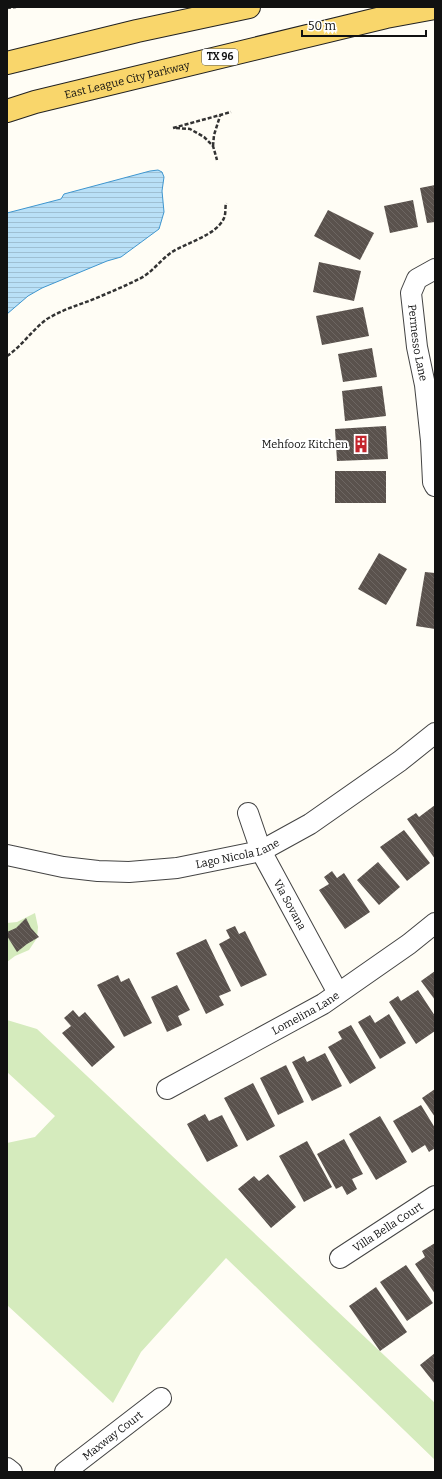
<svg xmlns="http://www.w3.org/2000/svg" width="442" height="1479" font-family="Bitter,serif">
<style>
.green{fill:#d5ebbd}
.water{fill:url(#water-rules);stroke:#3f96cf}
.building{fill:url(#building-back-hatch)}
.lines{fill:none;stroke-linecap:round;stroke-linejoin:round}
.street-casing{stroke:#444;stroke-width:22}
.primary-casing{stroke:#222;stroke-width:24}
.path{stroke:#333;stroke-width:2.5;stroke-dasharray:4 2;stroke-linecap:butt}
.street{stroke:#fff;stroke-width:20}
.primary{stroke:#f9d66b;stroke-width:22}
.labels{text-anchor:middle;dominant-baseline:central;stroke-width:4;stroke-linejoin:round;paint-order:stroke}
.shield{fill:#fff;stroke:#585858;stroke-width:1}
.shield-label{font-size:10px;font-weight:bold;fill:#111}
.street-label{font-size:11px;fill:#111;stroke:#fff}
.poi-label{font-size:11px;fill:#111;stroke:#fff;text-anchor:end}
</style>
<defs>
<pattern id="water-rules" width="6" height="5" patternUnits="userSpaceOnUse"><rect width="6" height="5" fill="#b9e0f7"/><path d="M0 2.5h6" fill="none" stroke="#9ebfd3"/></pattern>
<pattern id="building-back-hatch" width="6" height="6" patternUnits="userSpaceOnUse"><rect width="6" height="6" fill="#5a524d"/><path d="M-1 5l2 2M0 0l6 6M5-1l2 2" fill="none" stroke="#6d6662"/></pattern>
</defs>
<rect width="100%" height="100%" fill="#fffdf5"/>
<g class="green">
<polygon points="35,913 38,927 37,938 29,950 15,956 7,962 7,923 17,922"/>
<polygon points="7,1020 37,1029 435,1403 435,1460 226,1258 141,1352 113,1403 7,1305 7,1143 35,1137 55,1116 7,1072"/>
</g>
<polygon class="water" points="158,170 162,172 164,177 162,191 164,212 159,229 121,257 107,261 42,288 28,296 7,314 7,213 61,199 64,194 150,171"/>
<g class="building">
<polygon points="435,185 435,222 427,223 420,188"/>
<polygon points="413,200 418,227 390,233 384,206"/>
<polygon points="328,210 374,233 360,260 314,236"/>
<polygon points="319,262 361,271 354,301 313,292"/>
<polygon points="363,307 369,336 322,345 316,316"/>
<polygon points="372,348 377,377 343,382 338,354"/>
<polygon points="382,386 386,416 345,421 342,391"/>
<polygon points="386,426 388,459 337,461 335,429"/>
<rect x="335" y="471" width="51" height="32"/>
<polygon points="379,553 407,569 386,605 358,589"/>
<polygon points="425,572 435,573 435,629 416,626"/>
<polygon points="435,805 435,859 407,819 416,813 419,817"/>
<polygon points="404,830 430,863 407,881 380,847"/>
<polygon points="378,862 400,887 379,905 357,880"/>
<polygon points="332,871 337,878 344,873 370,912 345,929 319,890 329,884 324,877"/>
<polygon points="26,918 31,928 39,937 27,944 17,952 7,936 7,932 16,928"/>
<polygon points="235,926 239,934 245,931 267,975 241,987 219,944 230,938 226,930"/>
<polygon points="206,939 231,991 219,996 224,1005 206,1014 176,953"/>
<polygon points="435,971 435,1000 421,981"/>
<polygon points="118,975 121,982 129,978 152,1023 124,1037 97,985"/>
<polygon points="177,985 190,1010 178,1016 182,1025 167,1032 151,997"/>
<polygon points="418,990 435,1016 435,1031 416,1044 389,1002 398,996 401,1001"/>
<polygon points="73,1010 79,1017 85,1012 115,1047 92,1067 62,1033 71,1026 64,1018"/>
<polygon points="389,1014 406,1043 380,1059 358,1022 370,1015 375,1023"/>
<polygon points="351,1025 376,1068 350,1084 328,1047 342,1039 338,1032"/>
<polygon points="325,1053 342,1086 312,1101 292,1062 304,1056 307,1062"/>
<polygon points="286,1065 304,1102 278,1115 260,1078"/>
<polygon points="253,1083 275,1126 247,1141 224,1098"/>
<polygon points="435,1089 435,1117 422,1098"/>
<polygon points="421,1105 435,1128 435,1148 429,1152 425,1145 412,1153 393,1121"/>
<polygon points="205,1114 209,1121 222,1115 238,1146 207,1162 187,1124"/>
<polygon points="380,1116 407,1162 376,1180 349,1134"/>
<polygon points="344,1139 363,1174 352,1179 357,1189 347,1195 342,1186 336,1189 317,1154"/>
<polygon points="307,1141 332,1187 304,1202 279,1156"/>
<polygon points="268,1174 296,1207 271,1228 238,1189 254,1176 259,1181"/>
<polygon points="435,1243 435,1294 415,1264 425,1257 422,1251"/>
<polygon points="406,1265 433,1303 407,1321 380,1282"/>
<polygon points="376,1287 407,1332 380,1351 349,1306"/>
<polygon points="435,1353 435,1384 420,1365"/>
</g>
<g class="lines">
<g class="street-casing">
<g id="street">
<path id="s1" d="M435,269L417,279L411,293L417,347L425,385L431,441L433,482L435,486"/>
<path id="s2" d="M248,813L261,851L338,993"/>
<path id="s3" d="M7,855L63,867L98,871L129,872L177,868L261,851L310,824L400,761L435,733"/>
<path id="s4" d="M167,1089L323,1004L409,944L435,923"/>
<path id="s5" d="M340,1258L435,1196"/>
<polyline points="7,1468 12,1472"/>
<path id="s6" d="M65,1472L161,1398"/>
</g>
</g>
<g class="primary-casing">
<g id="primary">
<polyline points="7,63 137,31 249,7"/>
<path id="s7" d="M7,111L35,102L386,17L435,8"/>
</g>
</g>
<g class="path">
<polyline points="7,8 16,7"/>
<polyline points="173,128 231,112"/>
<polyline points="176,128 190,129 204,137 213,146 217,160"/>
<polyline points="213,146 214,135 220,116"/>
<path d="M7,356C22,346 32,330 47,319C60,311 75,306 89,301C106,294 123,287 139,279C152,273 160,260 172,252C186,243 217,235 224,218C226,214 225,207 226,203"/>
</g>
<use href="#street" class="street"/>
<use href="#primary" class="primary"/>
</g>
<defs>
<g id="building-bare" transform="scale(1.38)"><path d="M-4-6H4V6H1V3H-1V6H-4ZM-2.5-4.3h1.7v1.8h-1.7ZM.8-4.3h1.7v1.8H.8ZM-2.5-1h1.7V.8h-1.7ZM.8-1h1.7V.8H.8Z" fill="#c4262e" stroke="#fff" stroke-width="2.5" paint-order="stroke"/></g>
</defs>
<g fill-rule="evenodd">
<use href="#building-bare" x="361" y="444"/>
</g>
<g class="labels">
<rect class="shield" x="202" y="49" width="36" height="16" rx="3"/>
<g class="shield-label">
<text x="220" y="57">TX 96</text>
</g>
<g class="street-label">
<text stroke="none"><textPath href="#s7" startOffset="124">East League City Parkway</textPath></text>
<text stroke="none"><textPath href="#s1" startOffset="86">Permesso Lane</textPath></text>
<text stroke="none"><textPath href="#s3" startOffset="234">Lago Nicola Lane</textPath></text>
<text stroke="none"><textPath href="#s2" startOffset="101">Via Sovana</textPath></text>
<text stroke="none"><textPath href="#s4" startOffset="158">Lomelina Lane</textPath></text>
<text stroke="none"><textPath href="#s5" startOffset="57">Villa Bella Court</textPath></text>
<text stroke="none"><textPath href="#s6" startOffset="60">Maxway Court</textPath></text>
</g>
<g class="poi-label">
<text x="348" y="444">Mehfooz Kitchen</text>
</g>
</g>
<rect width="442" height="1479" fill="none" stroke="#111111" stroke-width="16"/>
<path d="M302 30v6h124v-6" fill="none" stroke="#111111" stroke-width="2"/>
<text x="308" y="30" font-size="12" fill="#111111" stroke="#ffffff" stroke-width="3" paint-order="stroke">50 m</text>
</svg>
